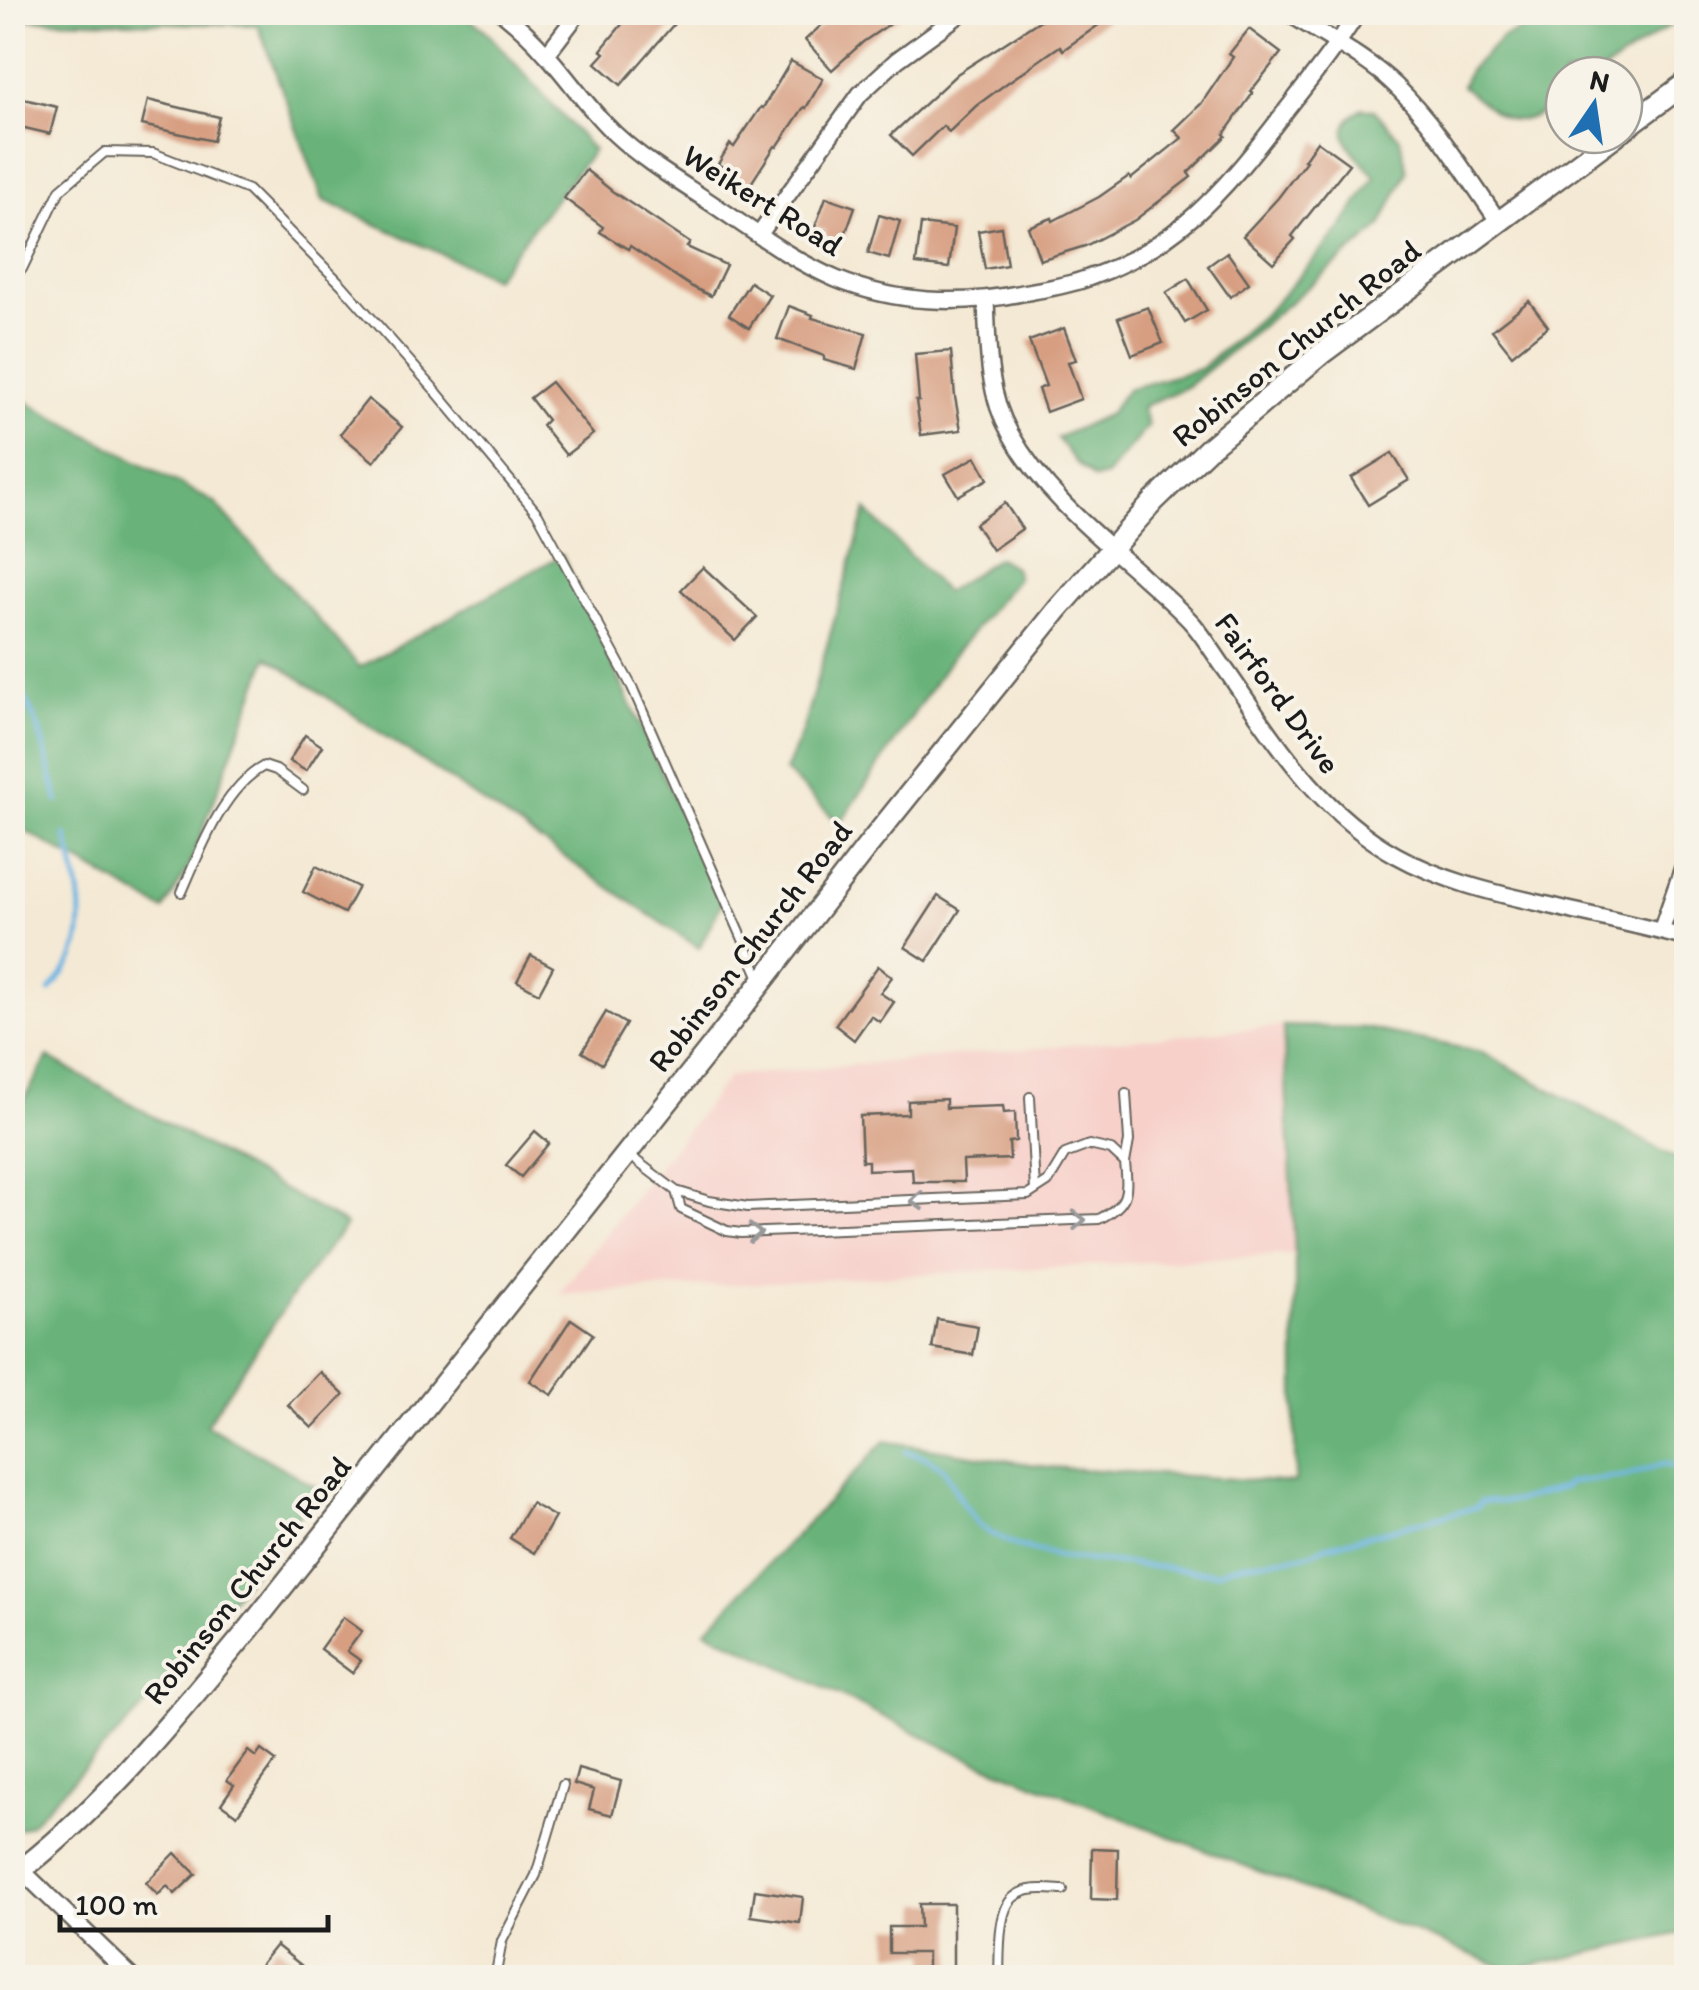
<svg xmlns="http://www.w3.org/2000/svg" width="1699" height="1990" font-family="Itim,sans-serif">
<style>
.built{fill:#f7d0ca}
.forest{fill:#69b37a;stroke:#42684b;stroke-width:2.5}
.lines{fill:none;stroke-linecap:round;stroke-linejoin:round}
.stream{stroke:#69b3e2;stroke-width:5}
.building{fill:#d79e81}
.service-casing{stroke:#68645c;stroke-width:12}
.minor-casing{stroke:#68645c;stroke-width:20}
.tertiary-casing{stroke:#68645c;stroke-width:25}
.service{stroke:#fff;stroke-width:8}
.minor{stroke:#fff;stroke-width:15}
.tertiary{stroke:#fff;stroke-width:20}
.oneway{stroke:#999}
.labels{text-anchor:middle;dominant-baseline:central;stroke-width:8;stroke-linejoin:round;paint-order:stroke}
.street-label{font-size:32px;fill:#1c1c1c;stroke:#f7f3e8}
</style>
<rect width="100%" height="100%" fill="#f7f3e8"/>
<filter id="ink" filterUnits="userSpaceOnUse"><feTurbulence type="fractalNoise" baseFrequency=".01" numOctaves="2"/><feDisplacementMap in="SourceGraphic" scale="20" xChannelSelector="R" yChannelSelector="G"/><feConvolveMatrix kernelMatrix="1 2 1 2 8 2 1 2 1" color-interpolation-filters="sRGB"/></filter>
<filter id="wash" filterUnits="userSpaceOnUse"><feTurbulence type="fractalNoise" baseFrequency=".0048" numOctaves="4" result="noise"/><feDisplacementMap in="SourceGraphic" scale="40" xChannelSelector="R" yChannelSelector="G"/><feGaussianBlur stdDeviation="2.25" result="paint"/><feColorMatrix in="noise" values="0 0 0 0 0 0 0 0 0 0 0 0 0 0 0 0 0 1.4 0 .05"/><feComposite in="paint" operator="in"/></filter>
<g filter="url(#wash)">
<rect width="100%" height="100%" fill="#f4e9d4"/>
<polygon class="built" points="1283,1026 1295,1254 559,1294 729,1076"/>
<g class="forest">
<polygon points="13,12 461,13 484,29 593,150 494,278 323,200 258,25 13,19"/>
<path d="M1563,13L1686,14L1598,75H1564V99C1512,135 1506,121 1462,86L1469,70L1503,37Z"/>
<path d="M1362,108L1374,110L1400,138L1407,171L1380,228L1188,386L1142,407L1148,426L1106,476L1095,479L1077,464L1057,438L1109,414L1127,389L1200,369L1269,310L1340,230L1375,177C1356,152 1325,132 1362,108Z"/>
<polygon points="12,394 215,503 360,667 562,555 722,902 699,948 268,657 189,867 164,910 13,824"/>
<polygon points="866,510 945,592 998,558 1014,567 1017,578 951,658 840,824 785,771 802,732"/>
<polygon points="1283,1026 1365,1028 1482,1052 1686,1164 1686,1932 1511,1970 964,1756 706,1630 885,1441 1048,1467 1295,1483 1295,1254"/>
<polygon points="48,1057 346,1225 296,1290 206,1425 320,1489 142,1709 29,1825 19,1829 12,1827 13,1708 20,1701 12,1693 12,1435 21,1379 12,1364 13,1119"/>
</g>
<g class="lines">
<g class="stream">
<polyline points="12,670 39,729 58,801"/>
<path d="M50,991C57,981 68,970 73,958C90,918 76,875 66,835"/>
<path d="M906,1452L927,1458L944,1469L962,1502L978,1524L990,1533L1020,1547L1067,1558L1218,1573C1241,1556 1296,1565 1324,1547L1477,1507L1480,1502L1517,1501L1565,1487L1568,1483L1626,1476L1662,1464L1686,1468"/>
</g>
</g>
<g id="blocks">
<g class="building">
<polygon points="632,12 659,12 674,24 621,85 596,63 605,53 601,50"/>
<polygon points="836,12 907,12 863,42 832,70 805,40"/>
<polygon points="1038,12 1117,12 1063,50 1060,46 1007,83 976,106 949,132 943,126 912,156 891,135 957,74 1042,19"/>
<polygon points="1249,29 1281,53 1251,91 1253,93 1224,134 1226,136 1188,173 1191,177 1135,220 1085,246 1040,260 1028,227 1052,218 1053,221 1099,197 1129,176 1131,179 1182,138 1174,130 1201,104 1233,57 1229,54"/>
<polygon points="791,61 823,79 806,108 804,107 777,147 775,146 750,185 718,164 730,144 734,147 761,107 763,108"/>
<polygon points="12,96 57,107 50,134 12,125"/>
<polygon points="148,100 219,117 213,141 142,125"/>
<polygon points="1317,141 1349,164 1292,236 1295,239 1273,263 1243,236 1278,198 1306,161 1304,160"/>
<polygon points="586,170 612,191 690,243 687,247 726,265 711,296 692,287 630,246 628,249 600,232 603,227 564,198"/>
<polygon points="826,197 855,207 842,243 824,236 826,231 815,227"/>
<polygon points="879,215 900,221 889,259 868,253"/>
<polygon points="921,224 954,228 949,268 916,264"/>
<polygon points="1001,227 1007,265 985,269 978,231"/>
<polygon points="1227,252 1249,283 1230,297 1208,266"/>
<polygon points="1188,279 1207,310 1185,323 1166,293"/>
<polygon points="750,282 770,295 749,328 729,315"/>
<polygon points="1529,301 1548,326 1512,355 1492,330"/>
<polygon points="789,306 813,315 812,318 866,333 856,369 824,360 824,356 777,339"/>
<polygon points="1148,307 1163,343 1132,355 1118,318"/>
<polygon points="1064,328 1076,360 1068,362 1081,399 1046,412 1038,389 1046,386 1029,341"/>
<polygon points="951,351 955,397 961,430 921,435 916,401 919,401 915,354"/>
<polygon points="551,382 593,434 566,455 542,425 547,420 530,398"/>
<polygon points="368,399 402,427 374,462 340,434"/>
<polygon points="1392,453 1409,480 1368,505 1351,478"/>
<polygon points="976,457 988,479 958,496 945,474"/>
<polygon points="1005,503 1022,529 992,550 975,524"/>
<polygon points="703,567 757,617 735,640 681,590"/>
<polygon points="305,735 322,746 306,771 289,761"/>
<polygon points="316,866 358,887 344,913 303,892"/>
<polygon points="938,896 960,910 927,961 905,947"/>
<polygon points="531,955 553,967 539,993 517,981"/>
<polygon points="878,966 892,977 880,993 894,1002 880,1022 871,1016 854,1040 835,1025"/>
<polygon points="606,1012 626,1024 602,1064 582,1052"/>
<polygon points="946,1099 946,1108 1003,1106 1004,1113 1015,1112 1016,1141 1009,1142 1010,1159 963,1161 964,1182 913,1182 912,1168 868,1170 868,1161 862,1161 860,1116 908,1114 908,1101"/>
<polygon points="535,1131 549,1143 521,1177 506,1165"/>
<polygon points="571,1319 593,1334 552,1395 530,1381"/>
<polygon points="937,1319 978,1326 973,1355 932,1348"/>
<polygon points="320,1372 344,1395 312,1428 288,1405"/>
<polygon points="531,1503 555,1517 534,1553 510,1538"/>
<polygon points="343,1617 362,1631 347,1651 361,1661 352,1673 320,1649"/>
<polygon points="261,1750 276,1761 237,1815 221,1804 234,1785 227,1780 248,1751 256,1757"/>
<polygon points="578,1769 621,1781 612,1815 589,1809 594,1790 574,1784"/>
<polygon points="1092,1848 1118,1849 1117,1900 1091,1899"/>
<polygon points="175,1853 196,1874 175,1894 167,1886 158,1895 146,1883"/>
<polygon points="755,1890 803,1897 800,1923 751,1916"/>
<polygon points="919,1904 953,1904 953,1978 927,1978 927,1953 889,1953 889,1927 920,1927"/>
<polygon points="276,1945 317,1978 276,1978 260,1965"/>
</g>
</g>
</g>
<g filter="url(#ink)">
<use href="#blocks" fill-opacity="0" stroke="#68645c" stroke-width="2.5"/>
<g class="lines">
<g class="service-casing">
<g id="service">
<polyline points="22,269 60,190 105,152 153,153 248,190 342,285 434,389 538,514 632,687 760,978"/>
<path d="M182,892C200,851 223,788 264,766L276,770L303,790"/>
<polyline points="1030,1097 1035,1190"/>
<path d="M630,1156L676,1191L709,1201L748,1207L1028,1195L1048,1182L1065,1154L1089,1145L1111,1150L1125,1163C1128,1193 1129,1204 1099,1219L741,1233L727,1231L681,1209L676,1191"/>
<polyline points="1125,1163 1129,1141 1126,1093"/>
<polyline points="495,1978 502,1941 536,1875 563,1785"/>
<path d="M999,1978C1000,1958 997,1910 1014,1897C1027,1886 1048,1889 1063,1890"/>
</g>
</g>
<g class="minor-casing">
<g id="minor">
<path d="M502,12C518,25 533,39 546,54C570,80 589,110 615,134C646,163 685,185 720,209C757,234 794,261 836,279C895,303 960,306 1022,293C1044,289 1067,286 1088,278C1175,248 1223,192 1277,122C1305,86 1334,51 1358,12"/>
<path d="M1287,12C1323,36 1365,56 1396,86C1436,125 1467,176 1499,222"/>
<polyline points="547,54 579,12"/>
<polyline points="759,235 860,94 897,60 963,12"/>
<path d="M986,300C988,345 987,393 1010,433C1041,489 1090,530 1138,572C1156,589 1176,605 1193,624C1206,639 1216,657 1228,673C1276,742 1320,813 1396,855C1441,880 1489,892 1539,903C1588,915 1638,925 1686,938"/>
<polyline points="1661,931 1686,859"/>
<polyline points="12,1861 133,1978"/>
</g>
</g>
<g class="tertiary-casing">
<g id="tertiary">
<polyline points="1624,129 1686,83"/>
<path d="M12,1877C104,1808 176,1716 249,1629L713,1045L870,843L1059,608L1154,501L1209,448L1321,354L1616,135"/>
</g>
</g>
<use href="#service" class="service"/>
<use href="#minor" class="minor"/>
<use href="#tertiary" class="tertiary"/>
</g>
<defs><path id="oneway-chevron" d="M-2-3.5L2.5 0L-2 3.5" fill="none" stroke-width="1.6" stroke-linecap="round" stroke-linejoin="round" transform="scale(2.5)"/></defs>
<g class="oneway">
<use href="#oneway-chevron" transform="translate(917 1201) rotate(177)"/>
<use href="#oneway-chevron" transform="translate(1079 1220) rotate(-2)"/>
<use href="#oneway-chevron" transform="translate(755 1233) rotate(-1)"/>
</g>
</g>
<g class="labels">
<g class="street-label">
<text transform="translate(763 200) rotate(32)">Weikert Road</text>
<text transform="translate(1296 343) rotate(-39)">Robinson Church Road</text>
<text transform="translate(1278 693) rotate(54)">Fairford Drive</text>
<text transform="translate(750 946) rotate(-52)">Robinson Church Road</text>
<text transform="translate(247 1580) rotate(-51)">Robinson Church Road</text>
</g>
</g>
<rect width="1699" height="1990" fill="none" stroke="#f7f3e8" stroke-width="50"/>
<g transform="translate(1594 105) rotate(13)"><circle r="48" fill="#f7f3e8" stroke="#9f9d96" stroke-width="2.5"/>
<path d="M0-8L18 38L0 25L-18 38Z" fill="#1f6fb2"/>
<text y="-15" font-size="28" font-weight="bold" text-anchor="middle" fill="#1c1c1c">N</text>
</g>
<path d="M60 1915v15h268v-15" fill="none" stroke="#1c1c1c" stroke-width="5"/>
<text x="75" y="1915" font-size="30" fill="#1c1c1c" stroke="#f7f3e8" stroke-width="8" paint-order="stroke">100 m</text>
</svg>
